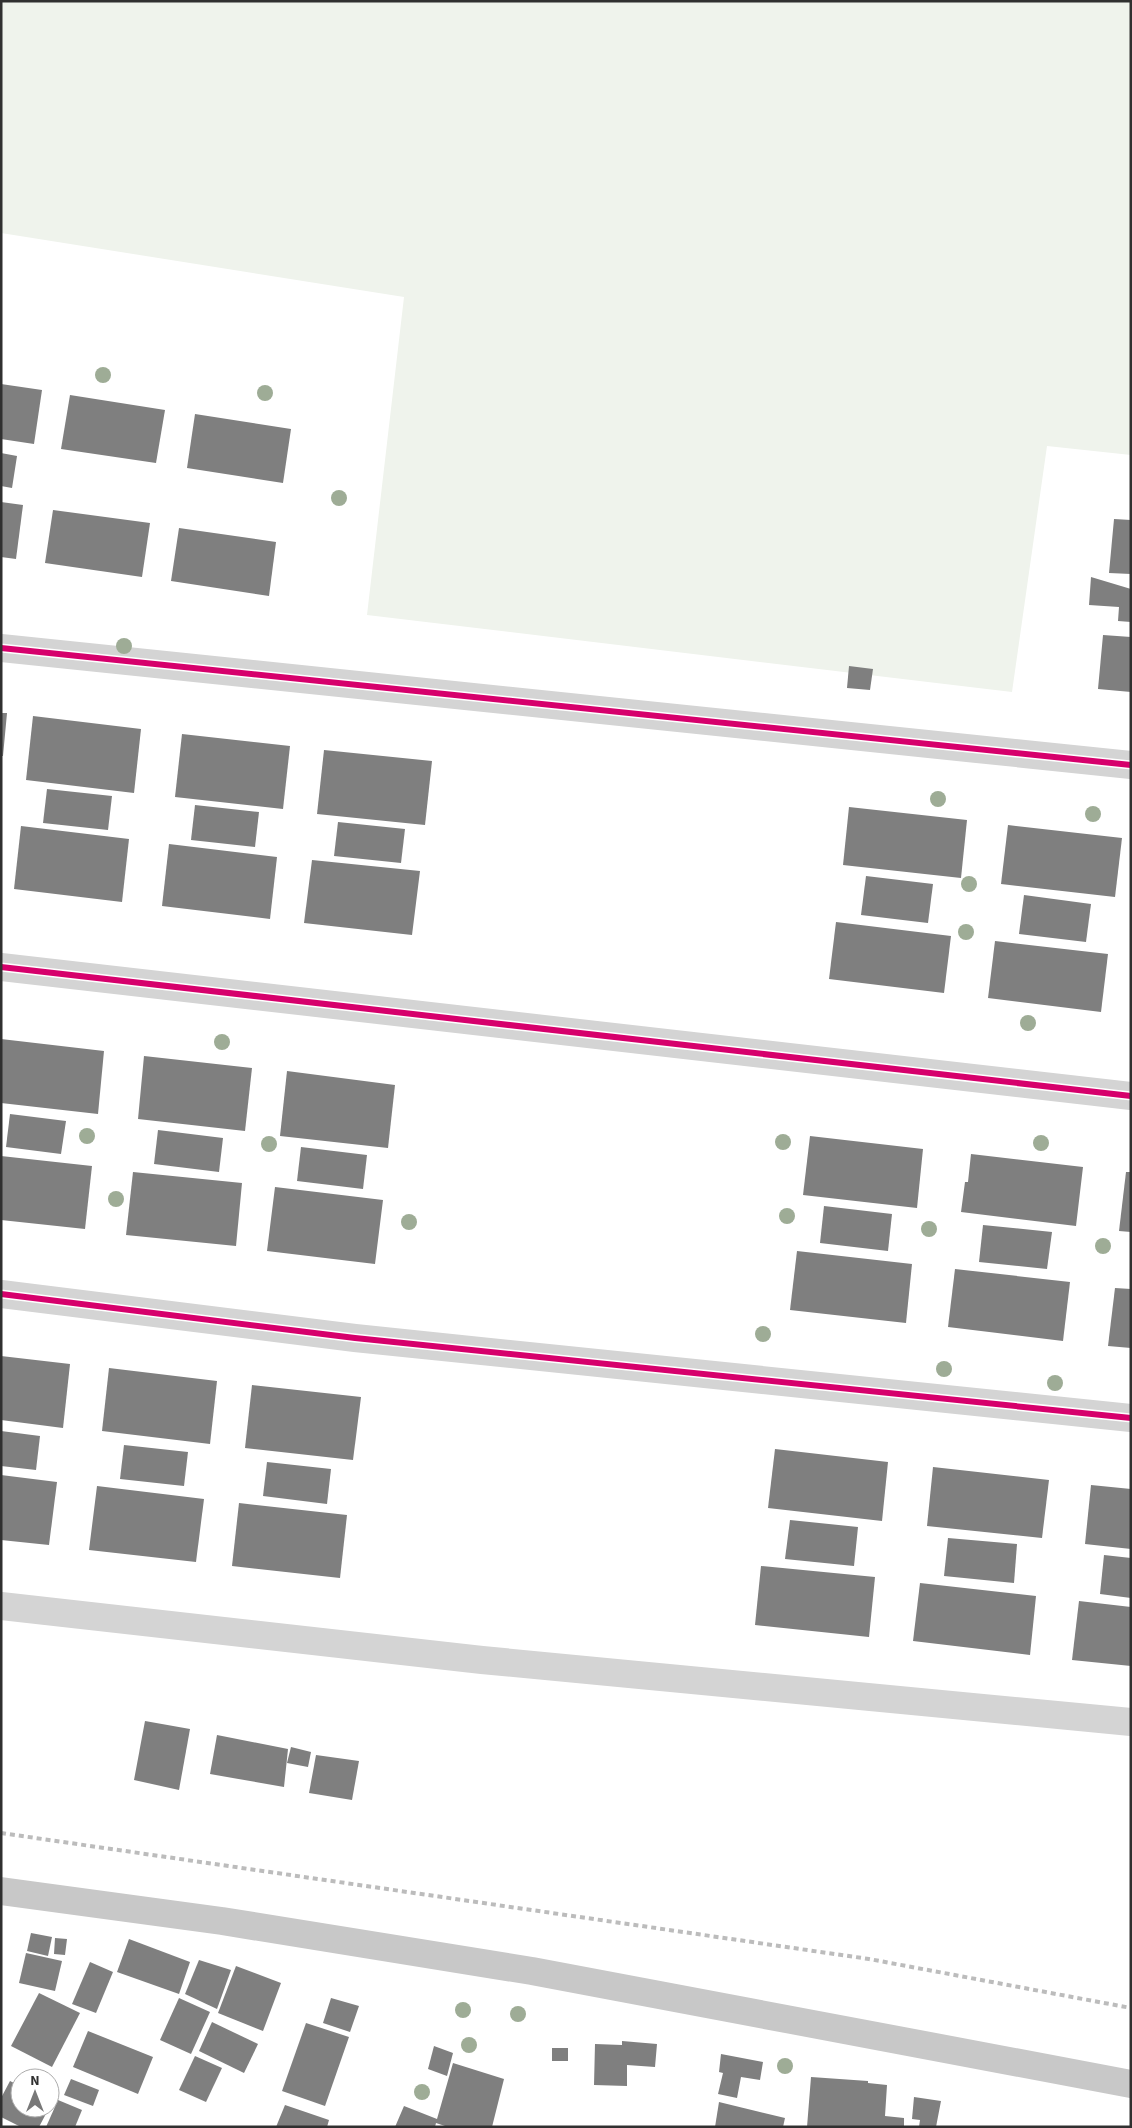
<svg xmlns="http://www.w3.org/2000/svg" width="1132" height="2128" font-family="'Source Sans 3',sans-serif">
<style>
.green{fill:#eff3ec}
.building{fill:#7f7f7f}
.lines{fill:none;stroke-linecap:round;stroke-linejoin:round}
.minor{stroke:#d4d4d4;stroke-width:28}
.primary{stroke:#c8c8c8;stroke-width:28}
.rail{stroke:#bcbcbc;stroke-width:4;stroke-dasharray:5 4;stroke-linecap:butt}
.cycleway-casing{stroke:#fff;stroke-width:9}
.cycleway{stroke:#d6006c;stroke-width:6}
.tree{fill:#9eac96}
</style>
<rect width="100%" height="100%" fill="#fff"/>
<polygon class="green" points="1,1 1131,1 1131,455 1047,446 1012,692 367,615 404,297 1,233"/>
<g class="building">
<polygon points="1,384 42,390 34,444 1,439"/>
<polygon points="70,395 165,410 156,463 61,449"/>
<polygon points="195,414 291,429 283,483 187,468"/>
<polygon points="1,453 17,456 12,488 1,486"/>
<polygon points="1,502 23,505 16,559 1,557"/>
<polygon points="53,510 150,523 142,577 45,563"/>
<polygon points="1114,519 1131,520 1131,574 1109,573"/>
<polygon points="179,528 276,542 269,596 171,581"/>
<polygon points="1091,577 1131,589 1131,622 1118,621 1119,607 1089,605"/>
<polygon points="1103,635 1131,637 1131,692 1098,689"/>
<polygon points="849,666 873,669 870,690 847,688"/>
<polygon points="1,713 7,713 3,756 1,756"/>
<polygon points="33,716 141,729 134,793 26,780"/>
<polygon points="182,734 290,746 283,809 175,797"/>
<polygon points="324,750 432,761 425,825 317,814"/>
<polygon points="47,789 112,796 108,830 43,823"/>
<polygon points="195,805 259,812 255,847 191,840"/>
<polygon points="849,807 967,820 961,878 843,865"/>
<polygon points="338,822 405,829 401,863 334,856"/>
<polygon points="1008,825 1122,838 1115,897 1001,884"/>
<polygon points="21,826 129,839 122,902 14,889"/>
<polygon points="169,844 277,857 270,919 162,906"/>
<polygon points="312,860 420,871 412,935 304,923"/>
<polygon points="866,876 933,884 928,923 861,915"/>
<polygon points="1024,895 1091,904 1086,942 1019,934"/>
<polygon points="836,922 951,936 944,993 829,979"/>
<polygon points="995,941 1108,954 1101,1012 988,998"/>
<polygon points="1,1039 104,1051 98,1114 1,1103"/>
<polygon points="144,1056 252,1068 245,1131 138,1119"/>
<polygon points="287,1071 395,1085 388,1148 280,1136"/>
<polygon points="10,1114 66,1121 61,1154 6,1147"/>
<polygon points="158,1130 223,1138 219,1172 154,1164"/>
<polygon points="810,1136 923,1149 917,1208 803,1195"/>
<polygon points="301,1147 367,1155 363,1189 297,1181"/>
<polygon points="971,1154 1083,1167 1076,1226 961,1212 965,1182 968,1182"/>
<polygon points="1,1156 92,1166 85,1229 1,1220"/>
<polygon points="133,1172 242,1183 236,1246 126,1235"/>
<polygon points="1126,1172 1131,1172 1131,1232 1119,1231"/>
<polygon points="275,1187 383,1200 375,1264 267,1251"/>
<polygon points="824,1206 892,1214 888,1251 820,1243"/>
<polygon points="983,1225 1052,1232 1047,1269 979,1262"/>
<polygon points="797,1251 912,1264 906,1323 790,1310"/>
<polygon points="955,1269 1070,1282 1063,1341 948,1327"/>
<polygon points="1115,1288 1131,1289 1131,1348 1108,1346"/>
<polygon points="1,1356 70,1364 63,1428 1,1420"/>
<polygon points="109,1368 217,1381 210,1444 102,1431"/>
<polygon points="252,1385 361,1397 353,1460 245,1448"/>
<polygon points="1,1431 40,1436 36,1470 1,1466"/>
<polygon points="124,1445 188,1452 184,1486 120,1479"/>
<polygon points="775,1449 888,1462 882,1521 768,1508"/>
<polygon points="267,1462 331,1469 327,1504 263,1496"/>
<polygon points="933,1467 1049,1480 1042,1538 927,1526"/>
<polygon points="1,1475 57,1482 49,1545 1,1540"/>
<polygon points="1091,1485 1131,1489 1131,1549 1085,1544"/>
<polygon points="97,1486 204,1499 196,1562 89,1550"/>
<polygon points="239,1503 347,1515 340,1578 232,1566"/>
<polygon points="790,1520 858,1527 854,1566 785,1559"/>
<polygon points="948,1538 1017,1544 1014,1583 944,1576"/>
<polygon points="1104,1555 1131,1558 1131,1598 1100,1594"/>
<polygon points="761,1566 875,1577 869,1637 755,1625"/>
<polygon points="920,1583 1036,1596 1030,1655 913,1641"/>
<polygon points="1079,1601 1131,1607 1131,1666 1072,1660"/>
<polygon points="145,1721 190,1729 179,1790 134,1780"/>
<polygon points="217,1735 288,1749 284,1787 210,1774"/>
<polygon points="291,1747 311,1752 308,1767 287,1763"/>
<polygon points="316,1755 359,1761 352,1800 309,1793"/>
<polygon points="31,1933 52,1937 48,1956 27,1951"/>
<polygon points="55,1938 67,1939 65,1955 54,1954"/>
<polygon points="129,1939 190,1962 179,1994 117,1972"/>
<polygon points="26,1953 62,1961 55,1991 19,1983"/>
<polygon points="199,1960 231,1970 217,2009 185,1994"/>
<polygon points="90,1962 113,1972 96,2013 72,2004"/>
<polygon points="236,1966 281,1983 263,2031 218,2013"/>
<polygon points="39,1993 80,2013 52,2067 11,2046"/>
<polygon points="179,1998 210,2012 191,2054 160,2040"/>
<polygon points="331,1998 359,2006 350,2032 323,2023"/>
<polygon points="212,2022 258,2044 244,2073 199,2051"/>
<polygon points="306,2023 349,2037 325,2106 282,2091"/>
<polygon points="88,2031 153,2057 138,2094 73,2067"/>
<polygon points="622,2041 657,2044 655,2067 627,2065 627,2086 594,2085 595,2044 622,2045"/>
<polygon points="434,2046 453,2053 447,2076 428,2069"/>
<rect x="552" y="2048" width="16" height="13"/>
<polygon points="721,2054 763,2062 760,2080 741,2077 737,2098 718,2094 723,2073 719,2072"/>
<polygon points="195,2056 222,2068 206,2102 179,2090"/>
<polygon points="453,2063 504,2079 492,2127 448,2127 436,2123 435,2127 395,2127 404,2106 437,2119"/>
<polygon points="811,2077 868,2081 868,2083 887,2085 885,2116 904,2118 904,2127 807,2127"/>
<polygon points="71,2079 99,2090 93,2106 64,2095"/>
<polygon points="10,2081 20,2086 20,2108 49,2108 39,2127 21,2127 1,2117 1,2098"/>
<polygon points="914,2097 941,2101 936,2127 919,2127 920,2120 912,2119"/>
<polygon points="58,2100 82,2110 75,2127 46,2127"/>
<polygon points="719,2102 785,2118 783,2127 715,2127"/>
<polygon points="285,2105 329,2120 327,2127 276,2127"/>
</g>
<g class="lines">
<g class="minor">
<polyline points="1,648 1131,765"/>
<polyline points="1,967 1131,1096"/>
<polyline points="1,1294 355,1338 1131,1418"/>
<polyline points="1,1606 482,1660 1131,1722"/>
</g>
<polyline class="primary" points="1,1891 222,1921 532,1971 1131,2084"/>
<polyline class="rail" points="1,1833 869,1959 1131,2008"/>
<g class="cycleway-casing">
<g id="cycleway">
<polyline points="1,648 1131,765"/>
<polyline points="1,967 1131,1096"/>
<polyline points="1,1294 355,1338 1131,1418"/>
</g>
</g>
<use href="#cycleway" class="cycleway"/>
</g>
<g class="tree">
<circle cx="103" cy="375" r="8"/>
<circle cx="265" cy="393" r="8"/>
<circle cx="339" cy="498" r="8"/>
<circle cx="124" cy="646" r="8"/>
<circle cx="938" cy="799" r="8"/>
<circle cx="1093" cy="814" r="8"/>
<circle cx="969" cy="884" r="8"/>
<circle cx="966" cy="932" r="8"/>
<circle cx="1028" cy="1023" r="8"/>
<circle cx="222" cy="1042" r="8"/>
<circle cx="87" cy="1136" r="8"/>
<circle cx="783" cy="1142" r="8"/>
<circle cx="1041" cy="1143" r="8"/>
<circle cx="269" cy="1144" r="8"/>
<circle cx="116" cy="1199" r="8"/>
<circle cx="787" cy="1216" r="8"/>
<circle cx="409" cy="1222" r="8"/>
<circle cx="929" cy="1229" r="8"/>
<circle cx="1103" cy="1246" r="8"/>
<circle cx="763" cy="1334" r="8"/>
<circle cx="944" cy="1369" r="8"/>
<circle cx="1055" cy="1383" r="8"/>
<circle cx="463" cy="2010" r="8"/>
<circle cx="518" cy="2014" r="8"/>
<circle cx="469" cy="2045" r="8"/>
<circle cx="785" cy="2066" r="8"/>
<circle cx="422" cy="2092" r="8"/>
</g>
<rect width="1132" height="2128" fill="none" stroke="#303030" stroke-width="5"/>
<g transform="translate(35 2093)"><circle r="24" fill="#ffffff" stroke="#acacac"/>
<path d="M0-4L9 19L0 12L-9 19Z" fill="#787878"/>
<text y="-8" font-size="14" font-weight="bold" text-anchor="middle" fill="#303030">N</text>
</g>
</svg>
